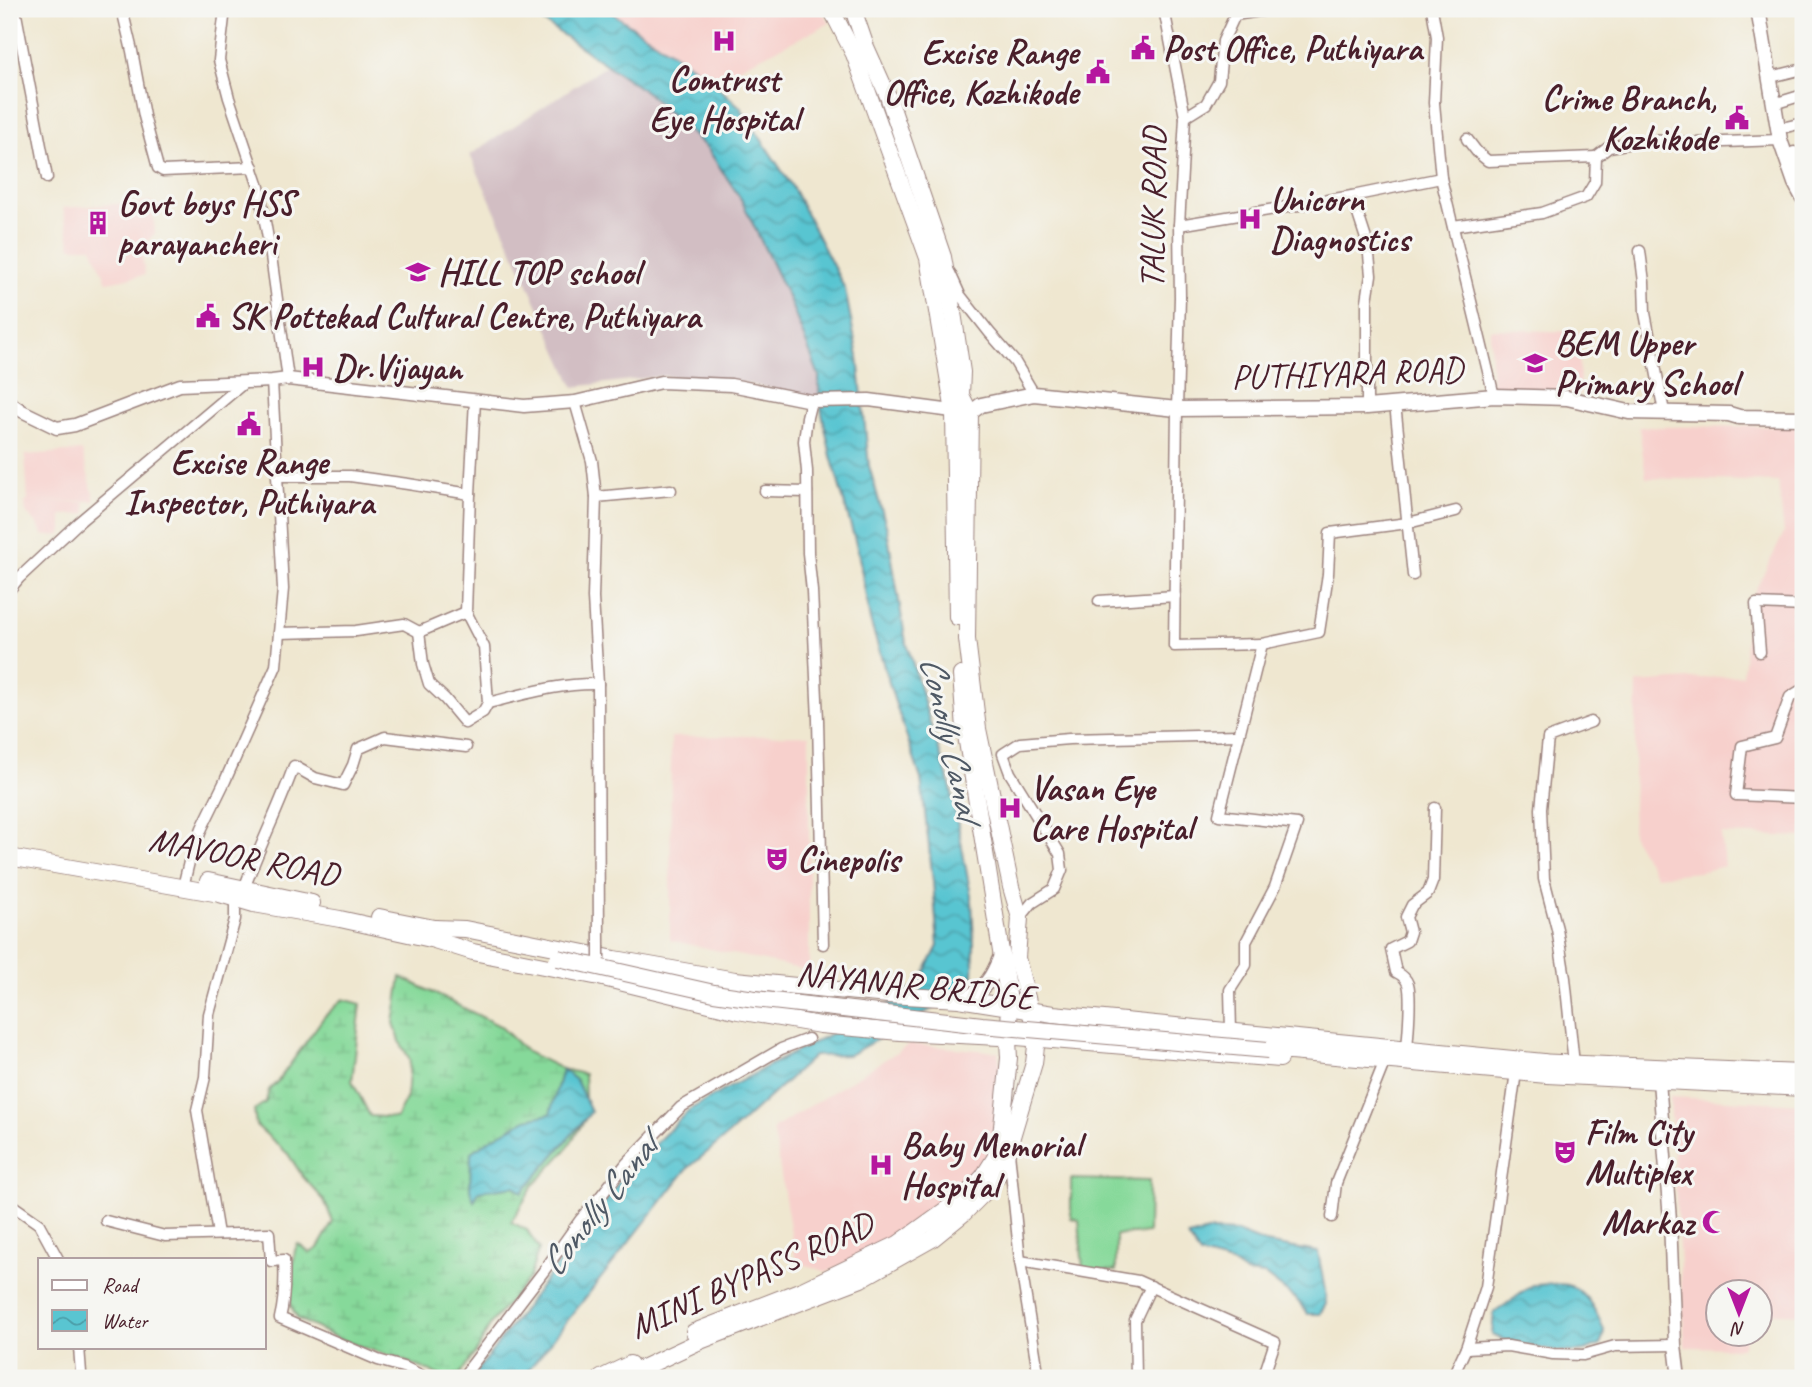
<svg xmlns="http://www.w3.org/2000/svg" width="1812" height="1387" font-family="Caveat,sans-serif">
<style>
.built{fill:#f7d0cc}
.industrial{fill:#d2bec3}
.green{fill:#86d99a;stroke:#687c62;stroke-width:2}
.wetland{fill:url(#wetland-marsh);stroke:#687c62;stroke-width:2}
.water{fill:url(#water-waves);stroke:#52727e;stroke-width:2}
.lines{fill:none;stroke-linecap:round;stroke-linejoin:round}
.minor-casing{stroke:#9c837e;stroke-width:13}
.tertiary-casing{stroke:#9c837e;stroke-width:15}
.secondary-casing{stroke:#9c837e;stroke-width:17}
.primary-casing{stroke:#9c837e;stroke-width:18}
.minor{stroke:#fff;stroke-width:10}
.tertiary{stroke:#fff;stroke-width:12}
.secondary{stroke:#fff;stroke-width:14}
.primary{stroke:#fff;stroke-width:16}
.minor-bridge-casing{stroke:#9c837e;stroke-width:13;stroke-linecap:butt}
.primary-bridge-casing{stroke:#9c837e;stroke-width:18;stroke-linecap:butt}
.minor-bridge{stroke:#fff;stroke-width:10}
.primary-bridge{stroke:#fff;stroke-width:16}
.labels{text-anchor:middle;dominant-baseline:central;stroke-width:6;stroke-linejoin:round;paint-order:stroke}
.poi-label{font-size:35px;font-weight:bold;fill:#4a1f2b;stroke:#f6f6f2;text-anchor:start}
.street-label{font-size:35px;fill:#4a1f2b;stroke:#f6f6f2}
.water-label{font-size:37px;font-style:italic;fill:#4f5965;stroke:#f6f6f2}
</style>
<defs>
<pattern id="wetland-marsh" width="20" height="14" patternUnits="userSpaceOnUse" patternTransform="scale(1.75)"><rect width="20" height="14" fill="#86d99a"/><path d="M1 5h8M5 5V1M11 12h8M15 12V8" fill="none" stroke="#75ba85"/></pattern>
<pattern id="water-waves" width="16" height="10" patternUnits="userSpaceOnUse" patternTransform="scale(1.75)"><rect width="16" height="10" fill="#59c5d1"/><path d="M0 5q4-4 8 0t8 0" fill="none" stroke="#4c9faa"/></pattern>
</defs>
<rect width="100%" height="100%" fill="#f6f6f2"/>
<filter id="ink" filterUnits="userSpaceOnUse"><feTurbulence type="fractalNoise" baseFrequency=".0143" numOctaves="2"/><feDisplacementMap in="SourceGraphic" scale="14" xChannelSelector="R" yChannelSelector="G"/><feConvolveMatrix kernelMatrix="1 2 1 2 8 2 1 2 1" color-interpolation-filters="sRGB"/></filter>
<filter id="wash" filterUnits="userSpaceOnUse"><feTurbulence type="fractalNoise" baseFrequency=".00686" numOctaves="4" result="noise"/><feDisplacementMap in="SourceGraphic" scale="28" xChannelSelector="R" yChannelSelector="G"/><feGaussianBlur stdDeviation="1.57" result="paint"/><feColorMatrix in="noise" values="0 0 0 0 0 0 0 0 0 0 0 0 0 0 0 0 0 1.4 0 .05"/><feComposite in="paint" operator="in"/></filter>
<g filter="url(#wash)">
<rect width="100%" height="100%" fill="#efe7d0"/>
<g class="built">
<polygon points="617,9 821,9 830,23 712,81 683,60 612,14"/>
<polygon points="152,201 155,233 141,249 145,275 107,282 92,247 71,247 63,208"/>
<polygon points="1490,329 1579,332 1580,394 1492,395"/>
<polygon points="1803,426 1803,837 1721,834 1725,866 1699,872 1656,876 1632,836 1637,683 1743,675 1749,603 1784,533 1778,482 1646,478 1639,427"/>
<polygon points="82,451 95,501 29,501 85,502 86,514 62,515 62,535 44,536 36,523 26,513 25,502 28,501 25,455"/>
<polygon points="809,735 809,971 670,940 671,737"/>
<polygon points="910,1044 998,1052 1005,1094 994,1149 970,1181 888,1243 827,1272 796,1262 773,1129"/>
<polygon points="1670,1097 1803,1104 1803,1314 1760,1312 1759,1292 1717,1292 1717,1334 1746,1335 1742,1348 1685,1347"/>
</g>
<polygon class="industrial" points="607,65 649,94 707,148 741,199 789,299 819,376 819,399 734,381 663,376 574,387 470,155"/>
<polygon class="green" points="1071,1179 1149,1181 1148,1233 1116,1235 1116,1271 1083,1270 1079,1220 1071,1218"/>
<polygon class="wetland" points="401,977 500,1026 527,1052 562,1069 584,1074 586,1118 566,1150 533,1186 511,1222 527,1230 539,1249 529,1278 491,1323 479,1347 460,1374 444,1377 400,1359 341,1340 298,1319 292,1308 289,1294 295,1250 298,1244 310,1253 318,1248 333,1222 324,1200 303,1177 288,1154 256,1125 254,1110 266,1102 269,1090 278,1081 324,1017 343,999 361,1004 352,1081 370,1116 396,1118 407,1097 410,1060 401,1044 394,1023"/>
<g class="water">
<polygon points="525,9 606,9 683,60 712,82 740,107 793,188 845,289 858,357 869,466 887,529 905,637 929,719 951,788 972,901 974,946 973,975 944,1002 849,1055 814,1056 729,1134 687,1169 522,1378 472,1378 625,1174 689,1110 768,1066 889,1004 920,982 938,946 933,881 921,779 894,699 870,620 858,551 831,456 819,399 819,376 789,299 741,199 707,148 649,94"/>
<polygon points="562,1069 576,1080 591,1112 522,1193 515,1186 479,1191 474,1201 470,1189 471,1152 491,1139 527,1119 550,1114"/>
<polygon points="1211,1231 1237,1232 1265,1243 1318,1252 1325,1291 1326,1304 1320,1314 1308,1314 1296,1299 1265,1275 1246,1273 1231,1263 1200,1255 1188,1237"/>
<path d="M1533,1285C1542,1285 1559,1283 1568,1285C1587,1290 1599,1317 1605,1333L1600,1345C1595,1347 1589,1350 1584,1351C1561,1355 1514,1344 1492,1335L1494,1313Z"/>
</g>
</g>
<g filter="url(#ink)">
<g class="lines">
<g class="minor-casing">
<g id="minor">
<polyline points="15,9 47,178"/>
<polyline points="122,9 132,51 144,116 158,168 163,171 253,167"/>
<polyline points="225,9 219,60 229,98 259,187 271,256 288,379"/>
<polyline points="1164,9 1185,117 1179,225 1180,297 1177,409 1174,646 1262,644 1219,815 1297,824 1275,887 1246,942 1246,965 1230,990 1231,1031"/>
<polyline points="1432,9 1437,37 1434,103 1441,178 1494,396"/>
<polyline points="1775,76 1803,69"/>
<polyline points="1780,102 1803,95"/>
<polyline points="1185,117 1206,104 1219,81 1223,41 1235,15 1273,9"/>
<polyline points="1786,127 1803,123"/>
<polyline points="1467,139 1477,152 1488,161 1596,157"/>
<polyline points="1352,196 1368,245 1371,275 1367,301 1367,407"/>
<polyline points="1179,225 1352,196 1441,178"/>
<polyline points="1453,226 1542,213 1586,197 1595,182 1596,157 1609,147 1648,140 1696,143 1780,140"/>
<polyline points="1640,251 1644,282 1645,313 1664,412"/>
<polyline points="950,273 960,295 989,332 1015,362 1034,394"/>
<polyline points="811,401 807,417 804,441 807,471 808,553 812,591 818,720 823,944"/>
<polyline points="575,402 592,461 596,497 671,490"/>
<polyline points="1395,404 1413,575"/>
<polyline points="278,476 350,476 408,484 470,494 475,400"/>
<polyline points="765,491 807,492"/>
<polyline points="596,497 593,598 598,684 599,946"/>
<polyline points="9,590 19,578 79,522 245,382"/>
<polyline points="1099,601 1175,596"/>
<polyline points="419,632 423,664 429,684 445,699 465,723 483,712 488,703 484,647 466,612 470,494"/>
<polyline points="419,632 466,612"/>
<polyline points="279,633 356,631 404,624 419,632"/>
<polyline points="1262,644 1319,632 1328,574 1330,533 1408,523 1456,511"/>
<polyline points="1760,652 1756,604 1803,606"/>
<polyline points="1803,689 1790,697 1775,738 1742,746 1736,795 1803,798"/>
<path d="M488,703C525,694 560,683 598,684"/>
<polyline points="183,887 189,862 202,828 225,781 276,666 283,589 272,381"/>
<path d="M244,889C259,847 279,808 294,766L315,778L343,785L353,765L358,749L385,737L466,747"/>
<polyline points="1020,918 1032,903 1054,889 1062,870 1060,854 1010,773 1003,754 1020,743 1069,739 1239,735"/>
<path d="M1407,1049C1408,1034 1412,997 1408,984C1406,978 1402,975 1396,972L1391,949L1407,941L1410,932L1406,917L1412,905L1428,893L1433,880L1435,808"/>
<polyline points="1574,1064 1565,978 1557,929 1544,879 1541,809 1548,738 1591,722"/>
<polyline points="1009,1152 1020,1261 1039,1378"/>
<polyline points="9,1203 39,1224 58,1259"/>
<polyline points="1332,1217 1336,1183 1382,1068"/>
<path d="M106,1221L165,1236L269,1233L271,1261L284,1260C285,1280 285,1298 280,1318L378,1360L406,1368L427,1378"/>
<polyline points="218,1234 197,1110 205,1077 209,1014 235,919 235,898"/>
<polyline points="1020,1261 1138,1281 1275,1342 1263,1378"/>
<polyline points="1466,1348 1508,1346 1553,1354 1583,1355 1615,1346 1675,1345"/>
<polyline points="78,1378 81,1373 79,1347"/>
<polyline points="462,1378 543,1272 581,1219 596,1202 626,1164 681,1107 781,1049 808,1039"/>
<polyline points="1136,1378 1135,1320 1151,1286"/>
<polyline points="1452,1378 1466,1348 1486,1287 1515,1079"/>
</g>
</g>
<g class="tertiary-casing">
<g id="tertiary">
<polyline points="9,402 22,411 57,428 75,425 180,385 272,381 288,379 524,406 575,402 661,382 731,385 811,401 869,400 960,412"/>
<polyline points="1659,1081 1670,1220 1675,1345 1679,1378"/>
</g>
</g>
<g class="secondary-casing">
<g id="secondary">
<polyline points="1758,9 1780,140 1795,183 1803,198"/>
<polyline points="1794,154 1803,177"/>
<polyline points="970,413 981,405 1034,394 1177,409 1367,407 1494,396 1567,398 1629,412 1729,414 1739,417 1803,418"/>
<path d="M965,1000C987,985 991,981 1001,956"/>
</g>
</g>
<g class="primary-casing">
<g id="primary">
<polyline points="831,9 854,54 928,258 954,412 957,617"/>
<polyline points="9,857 220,894 254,904 340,919 431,939 439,939"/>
<polyline points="208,881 312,903"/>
<polyline points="379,917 434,928 442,931"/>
<polyline points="434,928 465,929 615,959 735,980 888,995 959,999 1053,1014 1544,1062"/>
<polyline points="431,939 473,952 599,977 738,1011 820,1025 900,1032 999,1037"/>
<polyline points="1017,1037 1280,1059"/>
<polyline points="1268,1050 1547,1075 1803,1088"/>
<polyline points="1535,1062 1803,1073"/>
<polyline points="694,1332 802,1290 898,1244 965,1196 983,1177 995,1158 1001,1136 1009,1058 1008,1041 1010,1007 965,729 961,675"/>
<polyline points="601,1378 630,1364"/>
<polyline points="621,1378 700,1341 861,1279 932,1239 964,1213 987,1190 997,1176 1008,1150 1034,1063 1037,1038 1017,958 1020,918 1011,887 978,729 967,639 970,413 961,395 962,372 954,319 943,257 888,96 866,47 853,9"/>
</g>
</g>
<use href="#minor" class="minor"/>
<use href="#tertiary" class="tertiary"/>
<use href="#secondary" class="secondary"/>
<use href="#primary" class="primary"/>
<g class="minor-bridge-casing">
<polyline id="minor-bridge" points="599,946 599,958"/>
</g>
<g class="primary-bridge-casing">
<polyline id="primary-bridge" points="558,958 714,993 755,999 982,1025 1268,1050"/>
</g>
<use href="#minor-bridge" class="minor-bridge"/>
<use href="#primary-bridge" class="primary-bridge"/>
</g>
</g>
<defs>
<g id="hospital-bare" transform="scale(1.89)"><path d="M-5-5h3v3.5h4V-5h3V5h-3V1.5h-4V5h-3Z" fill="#b5179e" stroke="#f6f6f2" stroke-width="2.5" paint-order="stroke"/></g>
<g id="civic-bare" transform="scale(1.89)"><path d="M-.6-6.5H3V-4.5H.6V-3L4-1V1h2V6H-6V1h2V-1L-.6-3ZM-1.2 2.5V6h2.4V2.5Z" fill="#b5179e" stroke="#f6f6f2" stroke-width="2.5" paint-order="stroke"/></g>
<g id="building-bare" transform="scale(1.89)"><path d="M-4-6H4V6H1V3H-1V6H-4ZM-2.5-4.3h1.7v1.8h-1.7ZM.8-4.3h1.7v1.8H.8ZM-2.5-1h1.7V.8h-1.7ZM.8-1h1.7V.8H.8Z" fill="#b5179e" stroke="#f6f6f2" stroke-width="2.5" paint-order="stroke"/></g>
<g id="school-bare" transform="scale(1.89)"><path d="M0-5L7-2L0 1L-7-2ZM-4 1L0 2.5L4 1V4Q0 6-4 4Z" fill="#b5179e" stroke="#f6f6f2" stroke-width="2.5" paint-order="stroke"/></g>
<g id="theatre-bare" transform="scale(1.89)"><path d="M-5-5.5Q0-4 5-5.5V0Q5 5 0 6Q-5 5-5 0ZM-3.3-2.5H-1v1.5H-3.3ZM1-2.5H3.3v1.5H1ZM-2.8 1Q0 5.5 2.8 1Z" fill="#b5179e" stroke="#f6f6f2" stroke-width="2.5" paint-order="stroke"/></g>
<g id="mosque-bare" transform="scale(1.89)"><path d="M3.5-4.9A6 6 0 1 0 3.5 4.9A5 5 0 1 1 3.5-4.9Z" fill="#b5179e" stroke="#f6f6f2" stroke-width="2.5" paint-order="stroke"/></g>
</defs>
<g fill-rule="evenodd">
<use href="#hospital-bare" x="724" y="41"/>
<use href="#civic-bare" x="1143" y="48"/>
<use href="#civic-bare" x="1098" y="72"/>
<use href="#civic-bare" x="1737" y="118"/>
<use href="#hospital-bare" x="1250" y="219"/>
<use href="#building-bare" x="98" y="223"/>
<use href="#school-bare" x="418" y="272"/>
<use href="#civic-bare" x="208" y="316"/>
<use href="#school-bare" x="1535" y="363"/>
<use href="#hospital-bare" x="313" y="367"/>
<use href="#civic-bare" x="249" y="424"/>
<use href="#hospital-bare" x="1010" y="808"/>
<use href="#theatre-bare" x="777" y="859"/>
<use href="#theatre-bare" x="1565" y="1152"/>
<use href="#hospital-bare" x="881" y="1165"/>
<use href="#mosque-bare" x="1714" y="1222"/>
</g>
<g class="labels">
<g class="poi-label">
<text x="1163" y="48">Post Office, Puthiyara</text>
<text x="1078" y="52" text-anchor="end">Excise Range<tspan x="1078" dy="40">Office, Kozhikode</tspan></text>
<text x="724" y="79" text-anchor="middle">Comtrust<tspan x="724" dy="40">Eye Hospital</tspan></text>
<text x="1717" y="98" text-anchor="end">Crime Branch,<tspan x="1717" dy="40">Kozhikode</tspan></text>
<text x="1270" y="199">Unicorn<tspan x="1270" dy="40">Diagnostics</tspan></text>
<text x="118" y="203">Govt boys HSS<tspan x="118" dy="40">parayancheri</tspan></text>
<text x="438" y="272">HILL TOP school</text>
<text x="228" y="316">SK Pottekad Cultural Centre, Puthiyara</text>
<text x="1555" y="343">BEM Upper<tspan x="1555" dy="40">Primary School</tspan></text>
<text x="333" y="367">Dr.Vijayan</text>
<text x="249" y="462" text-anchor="middle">Excise Range<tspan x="249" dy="40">Inspector, Puthiyara</tspan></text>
<text x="1030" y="788">Vasan Eye<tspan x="1030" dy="40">Care Hospital</tspan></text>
<text x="797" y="859">Cinepolis</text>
<text x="1585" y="1132">Film City<tspan x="1585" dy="40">Multiplex</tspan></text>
<text x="901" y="1145">Baby Memorial<tspan x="901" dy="40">Hospital</tspan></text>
<text x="1694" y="1222" text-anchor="end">Markaz</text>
</g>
<g class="street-label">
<text transform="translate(1153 208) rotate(-89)">TALUK ROAD</text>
<text transform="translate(1347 373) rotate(-2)">PUTHIYARA ROAD</text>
<text transform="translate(244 857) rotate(11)">MAVOOR ROAD</text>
<text transform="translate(915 985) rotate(6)">NAYANAR BRIDGE</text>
<text transform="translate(751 1275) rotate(-24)">MINI BYPASS ROAD</text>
</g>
<g class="water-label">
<text transform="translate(951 737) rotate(77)">Conolly Canal</text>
<text transform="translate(598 1205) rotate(-52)">Conolly Canal</text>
</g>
</g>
<rect width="1812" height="1387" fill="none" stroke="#f6f6f2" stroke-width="35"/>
<rect x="38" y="1258" width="228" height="91" fill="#f6f6f2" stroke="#b1a0a2" stroke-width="2"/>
<rect x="52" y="1280" width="35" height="10" fill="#ffffff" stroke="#b1a0a2" stroke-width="2"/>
<text x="102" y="1292" font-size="21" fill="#4a1f2b">Road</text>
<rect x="52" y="1310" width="35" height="21" fill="url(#water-waves)" stroke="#b1a0a2" stroke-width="2"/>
<text x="102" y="1328" font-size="21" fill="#4a1f2b">Water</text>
<g transform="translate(1739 1313) rotate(180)"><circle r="33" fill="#f6f6f2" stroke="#b1a0a2" stroke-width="2"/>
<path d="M0-5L12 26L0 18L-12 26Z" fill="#b5179e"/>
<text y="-10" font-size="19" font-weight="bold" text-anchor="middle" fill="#4a1f2b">N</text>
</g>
</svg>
